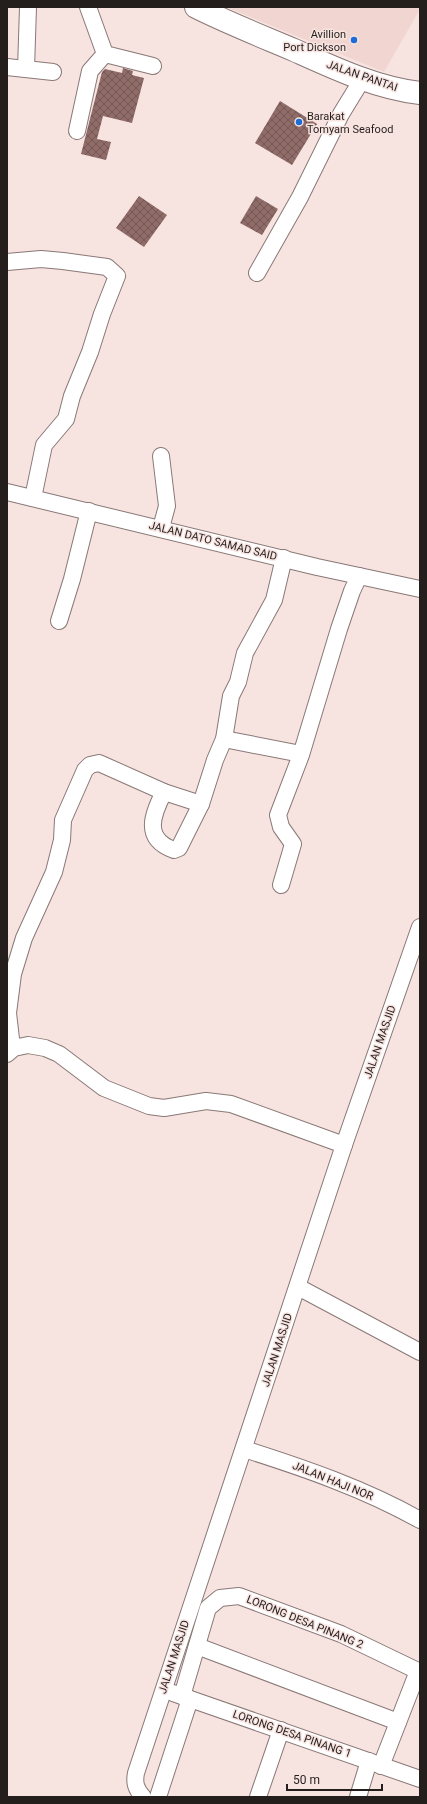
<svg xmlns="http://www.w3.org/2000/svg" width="427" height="1804" font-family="Roboto,sans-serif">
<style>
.built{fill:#f0d5d1}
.building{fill:url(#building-cross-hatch)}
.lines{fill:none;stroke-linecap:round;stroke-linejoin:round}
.minor-casing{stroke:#897876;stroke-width:18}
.highway-casing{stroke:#897876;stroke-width:24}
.minor{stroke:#fff;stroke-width:16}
.highway{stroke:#fff;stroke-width:22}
.poi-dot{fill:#1c6dd7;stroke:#f7e4e1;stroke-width:1.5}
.labels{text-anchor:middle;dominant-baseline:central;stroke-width:3;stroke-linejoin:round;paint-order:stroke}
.poi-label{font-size:11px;fill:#241e1d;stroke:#f7e4e1;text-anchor:end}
.street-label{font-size:11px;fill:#241e1d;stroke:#f7e4e1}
</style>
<defs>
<pattern id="building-cross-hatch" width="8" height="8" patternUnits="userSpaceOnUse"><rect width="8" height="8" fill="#8f6c68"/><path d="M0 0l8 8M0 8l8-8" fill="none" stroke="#755855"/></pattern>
</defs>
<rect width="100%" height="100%" fill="#f7e4e1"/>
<polygon class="built" points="226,7 420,7 420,9 384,72"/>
<g class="building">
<polygon points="123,68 133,71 132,75 144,78 132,123 103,116 97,139 111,142 106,160 81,154 102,72 105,69 122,73"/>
<polygon points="280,101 317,124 292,165 255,143"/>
<polygon points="139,196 167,215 144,247 116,228"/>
<polygon points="256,196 278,209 262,235 240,223"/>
</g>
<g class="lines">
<g class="minor-casing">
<g id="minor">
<polyline points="88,7 105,54 153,66"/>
<polyline points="7,67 53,72"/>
<polyline points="26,69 28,7"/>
<polyline points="77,131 90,71 105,54"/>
<polyline points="7,262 41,259 63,261 107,267 117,276 102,314 90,352 72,396 66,419 44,445 33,498"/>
<polyline points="257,273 300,197 341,114 363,78"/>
<polyline points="7,492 317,567 420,589"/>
<polyline points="161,528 167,506 161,456"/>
<polyline points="59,621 72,579 89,511"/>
<polyline points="224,739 301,754"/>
<path d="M164,792C152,815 143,839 174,850L179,848L201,804L215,760L224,739L231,696L238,682L245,653L274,600L284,558"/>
<polyline points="281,885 293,844 281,827 278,815 301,755 339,629 352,591 359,576"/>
<polyline points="14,1048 11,1039 8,1013 13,974 24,938 54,872 62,840 63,820 85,770 90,765 99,763 164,792 201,804"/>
<polyline points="7,1054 14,1048 28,1045 45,1048 59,1054 104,1088 149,1106 164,1108 206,1101 231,1104 344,1145"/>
<polyline points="298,1287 420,1352"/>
<path d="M244,1449C304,1468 365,1489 420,1520"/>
<polyline points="197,1646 398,1722"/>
<polyline points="173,1693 420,1779"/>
<polyline points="182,1696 208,1608 220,1598 239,1596 341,1634 420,1672"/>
<polyline points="381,1766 418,1671"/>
<path d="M143,1797C136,1789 134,1783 136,1773L344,1145L420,927"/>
<polyline points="158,1797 190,1699"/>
<polyline points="258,1797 281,1730"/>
<polyline points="358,1797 369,1761"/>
</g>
</g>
<g class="highway-casing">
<path id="highway" d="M196,7C228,23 261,36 294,50C334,68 376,88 420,93"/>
</g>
<use href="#minor" class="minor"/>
<use href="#highway" class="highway"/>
</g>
<g class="poi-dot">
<circle cx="354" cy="40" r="4"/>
<circle cx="299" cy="122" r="4"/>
</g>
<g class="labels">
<g class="poi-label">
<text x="346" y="34">Avillion<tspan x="346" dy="13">Port Dickson</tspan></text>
<text x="307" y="116" text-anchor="start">Barakat<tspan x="307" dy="13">Tomyam Seafood</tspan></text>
</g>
<g class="street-label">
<text transform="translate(362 76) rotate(19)">JALAN PANTAI</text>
<text transform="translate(213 541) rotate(14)">JALAN DATO SAMAD SAID</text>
<text transform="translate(380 1042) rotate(-71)">JALAN MASJID</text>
<text transform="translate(277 1350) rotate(-72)">JALAN MASJID</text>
<text transform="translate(333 1481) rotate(22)">JALAN HAJI NOR</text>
<text transform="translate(305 1622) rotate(22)">LORONG DESA PINANG 2</text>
<text transform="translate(174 1657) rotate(-72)">JALAN MASJID</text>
<text transform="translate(292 1734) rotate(19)">LORONG DESA PINANG 1</text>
</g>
</g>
<rect width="427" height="1804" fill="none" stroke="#241e1d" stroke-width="16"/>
<path d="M287 1784v6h95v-6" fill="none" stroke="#241e1d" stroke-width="2"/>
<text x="293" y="1784" font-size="12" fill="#241e1d" stroke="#f7e4e1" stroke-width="3" paint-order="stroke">50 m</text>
</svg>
